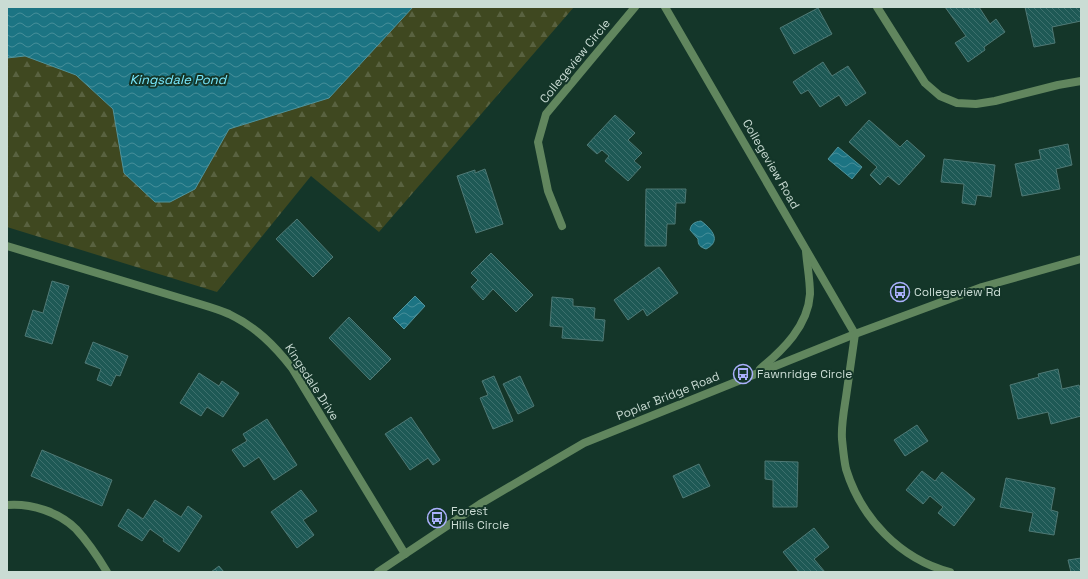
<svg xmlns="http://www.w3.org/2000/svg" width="1088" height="579" font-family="'Space Grotesk',sans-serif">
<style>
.forest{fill:url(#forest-firs)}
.water{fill:url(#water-waves);stroke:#50939b}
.building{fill:url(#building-back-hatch);stroke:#4f7975}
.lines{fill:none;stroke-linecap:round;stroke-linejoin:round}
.minor{stroke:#61865e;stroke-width:8}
.tertiary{stroke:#61865e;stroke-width:8}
.labels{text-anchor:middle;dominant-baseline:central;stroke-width:4;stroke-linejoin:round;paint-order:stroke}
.street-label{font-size:12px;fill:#cadcd4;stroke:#143629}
.poi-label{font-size:12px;fill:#cadcd4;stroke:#143629;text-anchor:start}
.water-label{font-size:13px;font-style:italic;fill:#7ae9fe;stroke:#143629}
</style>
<defs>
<pattern id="forest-firs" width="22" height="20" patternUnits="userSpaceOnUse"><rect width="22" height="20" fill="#3f4820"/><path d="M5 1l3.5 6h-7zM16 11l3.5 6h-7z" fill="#596240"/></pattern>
<pattern id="water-waves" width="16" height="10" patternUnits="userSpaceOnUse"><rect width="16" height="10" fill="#1c7483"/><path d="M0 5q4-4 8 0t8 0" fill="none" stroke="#468e99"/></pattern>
<pattern id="building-back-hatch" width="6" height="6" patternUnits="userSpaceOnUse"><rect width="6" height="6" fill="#1e5955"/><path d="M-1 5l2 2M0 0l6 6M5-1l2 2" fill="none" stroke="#3d706d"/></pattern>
</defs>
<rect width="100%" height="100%" fill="#143629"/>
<polygon class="forest" points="413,7 574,7 379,232 311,176 217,292 7,227 7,58 25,56 76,75 113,109 124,173 195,189 229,129 329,98"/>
<g class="water">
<polygon points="7,7 413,7 329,98 229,129 195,189 170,202 155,202 124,173 113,109 76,75 25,56 7,58"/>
<polygon points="838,147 862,167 852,179 828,159"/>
<path d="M701,221C712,229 722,241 706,249C700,247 698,245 698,239L690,230C691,224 694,222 701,221Z"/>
<polygon points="415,296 425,306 404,329 393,318"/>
</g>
<g class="building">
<polygon points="945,7 979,7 990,24 996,19 1005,32 984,47 985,50 968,62 955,43 966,36"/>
<polygon points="1025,7 1081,7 1081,21 1052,27 1055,43 1034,47"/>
<polygon points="818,8 832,34 794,54 780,28"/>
<polygon points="823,62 832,76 848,66 866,93 846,106 839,95 820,107 808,90 801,94 793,82"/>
<polygon points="615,115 635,133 628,140 642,153 634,161 641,167 628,181 605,161 609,156 602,150 597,154 587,145"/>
<polygon points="869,120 900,147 907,140 925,156 899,185 888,176 880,185 870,175 877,167 849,142"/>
<polygon points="1068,144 1072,165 1056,169 1060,189 1022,196 1015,164 1041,159 1039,150"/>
<polygon points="944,159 995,165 991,197 977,195 975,205 962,203 964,184 941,182"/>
<polygon points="485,169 503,224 476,233 457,176 475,170 475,173"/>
<polygon points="646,189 686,189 685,203 676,203 675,224 667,224 666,246 645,246"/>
<polygon points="297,219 333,257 313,277 276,239"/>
<polygon points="491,253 533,295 516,312 493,289 483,300 471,287 478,280 471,273"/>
<polygon points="659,267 678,293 647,316 643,309 628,320 614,300"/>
<polygon points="52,281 69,286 52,344 25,336 33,310 43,313"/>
<polygon points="552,297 573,299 573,306 595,308 594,319 605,320 603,341 562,338 563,327 550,326"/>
<polygon points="349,317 391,359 370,380 329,338"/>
<polygon points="93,342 128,356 120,376 116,375 111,386 97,380 101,369 85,363"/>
<polygon points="1058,369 1062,389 1079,385 1081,392 1081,416 1051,424 1048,412 1018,419 1010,385 1039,377 1038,374"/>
<polygon points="199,373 219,386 222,381 239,393 223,417 207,407 201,416 180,403"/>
<polygon points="494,376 513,421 493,429 480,398 488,395 482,381"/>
<polygon points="520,376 534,406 518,414 503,384"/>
<polygon points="411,417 440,460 433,465 428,458 410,470 385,434"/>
<polygon points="267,419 297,465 274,480 259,457 244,467 232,450 247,441 243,434"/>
<polygon points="917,425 928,441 905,456 894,440"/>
<polygon points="42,450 112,480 102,506 31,476"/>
<polygon points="765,461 798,462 797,507 773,507 773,480 765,479"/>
<polygon points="699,464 710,486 683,498 673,476"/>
<polygon points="922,471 935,481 942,472 975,499 954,526 938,513 943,507 930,496 923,504 906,490"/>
<polygon points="1006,478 1055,488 1051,510 1058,512 1054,535 1029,531 1033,513 1000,507"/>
<polygon points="301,490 317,511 303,520 314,535 297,548 271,512"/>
<polygon points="155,500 181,517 188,506 202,516 179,552 163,541 164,539 150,529 142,541 118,526 128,509 143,519"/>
<polygon points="814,528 829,547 814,559 825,572 799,572 783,552"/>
<polygon points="1081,558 1081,572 1071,572 1068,560"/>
<polygon points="219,566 224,572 211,572"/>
</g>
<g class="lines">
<g class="minor">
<polyline points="877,7 925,83 940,96 957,103 976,104 995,101 1058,85 1081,81"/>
<polyline points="562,226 548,191 538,142 546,114 635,7"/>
<path d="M7,246L200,304C210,307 220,310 229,314C256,327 274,345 292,368L405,554"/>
<path d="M855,334C852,355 849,376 846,397C844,410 841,426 842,439C843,449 844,460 846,469C861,518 900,559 950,572"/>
<path d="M7,505C31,503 59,512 76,529C88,542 98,557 107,572"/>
</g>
<g class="tertiary">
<polyline points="665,7 855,334"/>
<path d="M760,369C783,350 808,326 810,294C810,279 807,265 806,251"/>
<polyline points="378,572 480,504 584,443 855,334 982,287 1081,259"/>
</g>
</g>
<defs>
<g id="bus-ring" transform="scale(1)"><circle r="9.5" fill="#143629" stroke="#aab0fb" stroke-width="1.5"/><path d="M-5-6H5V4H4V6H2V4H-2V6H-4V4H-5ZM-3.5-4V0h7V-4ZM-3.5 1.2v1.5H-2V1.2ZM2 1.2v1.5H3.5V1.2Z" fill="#aab0fb"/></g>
</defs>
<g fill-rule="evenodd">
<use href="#bus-ring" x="900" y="292"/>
<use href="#bus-ring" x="743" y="374"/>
<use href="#bus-ring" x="437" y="518"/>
</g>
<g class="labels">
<g class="street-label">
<text transform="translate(575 61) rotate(-51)">Collegeview Circle</text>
<text transform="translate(771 164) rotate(60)">Collegeview Road</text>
<text transform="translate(312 382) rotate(57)">Kingsdale Drive</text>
<text transform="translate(668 396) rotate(-22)">Poplar Bridge Road</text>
</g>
<g class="poi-label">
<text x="914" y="292">Collegeview Rd</text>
<text x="757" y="374">Fawnridge Circle</text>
<text x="451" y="511">Forest<tspan x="451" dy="14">Hills Circle</tspan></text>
</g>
<g class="water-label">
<text x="178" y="79">Kingsdale Pond</text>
</g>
</g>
<rect width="1088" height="579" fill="none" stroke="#cadcd4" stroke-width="16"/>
</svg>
